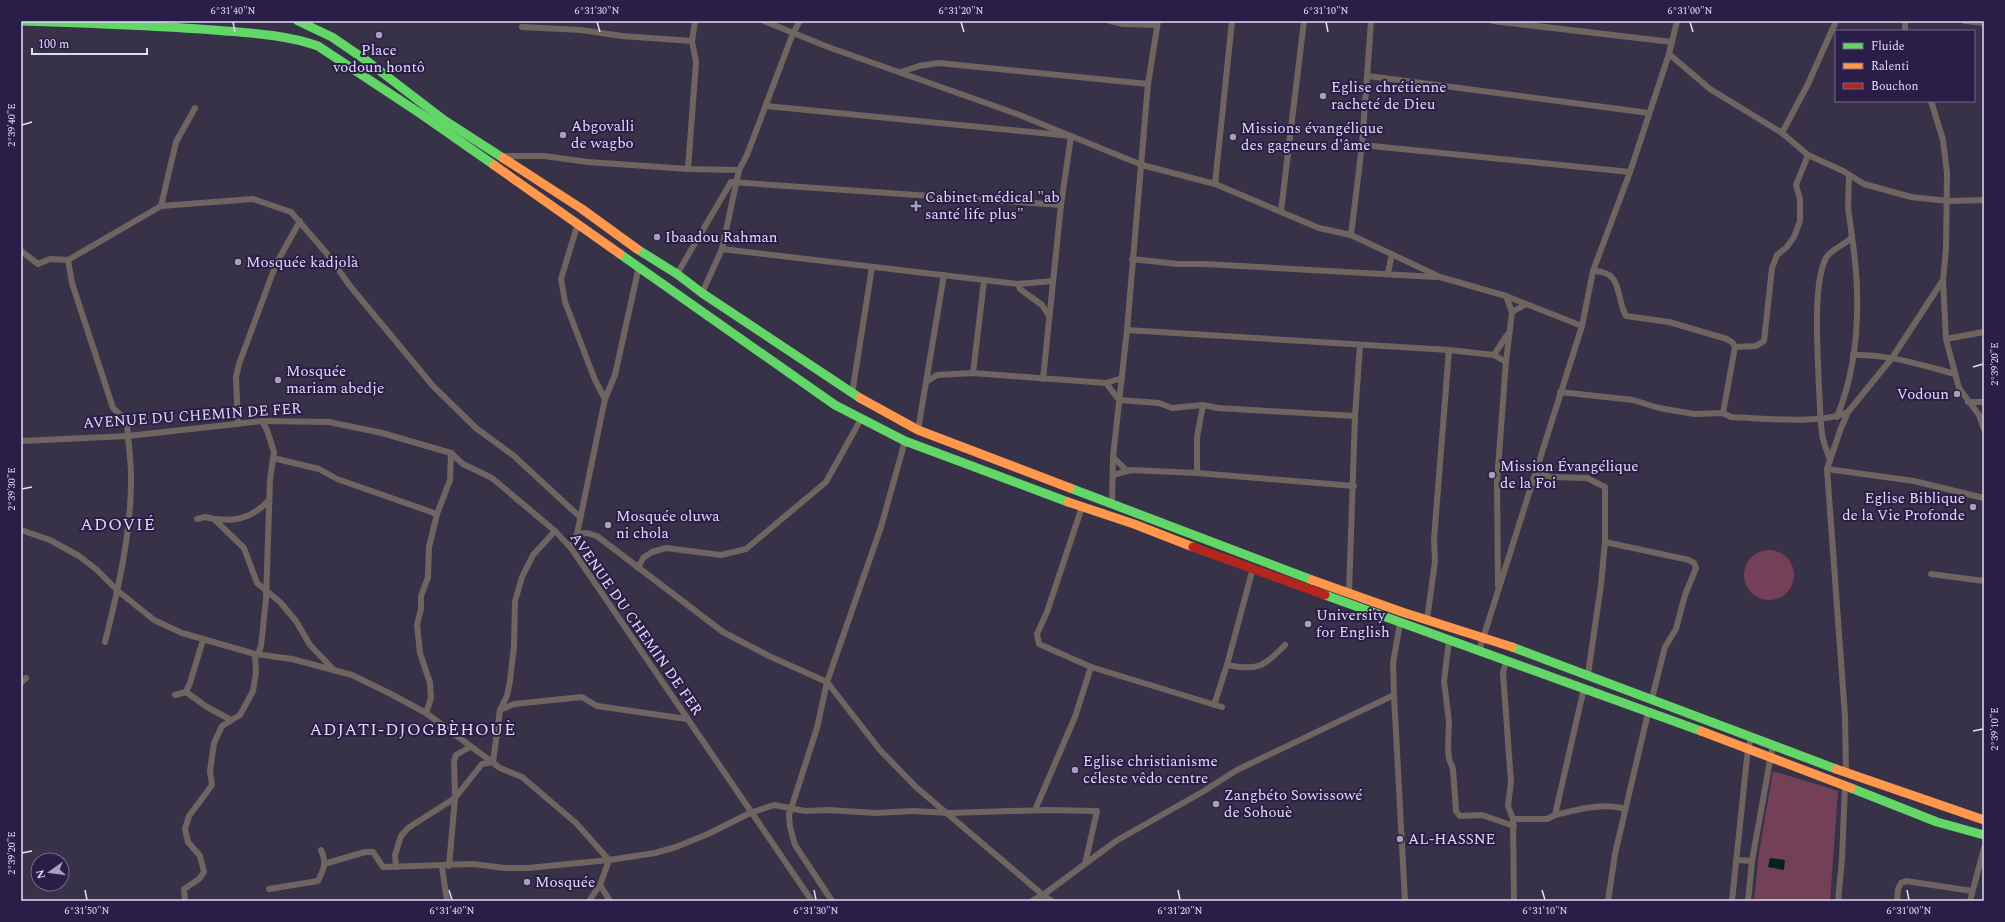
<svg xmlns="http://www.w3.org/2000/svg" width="2005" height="922" font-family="Spectral,serif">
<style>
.green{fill:#744058}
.water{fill:#07221d}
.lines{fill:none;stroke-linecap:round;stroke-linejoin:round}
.street{stroke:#706461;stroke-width:6}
.fast{stroke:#63d668;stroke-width:9}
.slow{stroke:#ff974d;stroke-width:9}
.jam{stroke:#b3261e;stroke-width:9}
.ticks{fill:none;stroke:#e1dcf7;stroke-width:1.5}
.poi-dot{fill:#a6a0ba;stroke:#2a1d47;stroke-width:1.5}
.labels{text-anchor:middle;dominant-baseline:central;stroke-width:4;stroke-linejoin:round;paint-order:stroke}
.poi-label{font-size:15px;fill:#e1dcf7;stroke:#2a1d47;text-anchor:start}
.street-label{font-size:15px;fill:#e1dcf7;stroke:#2a1d47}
.quarter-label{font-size:17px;letter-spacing:1px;fill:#e1dcf7;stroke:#2a1d47}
.neatline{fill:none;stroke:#e1dcf7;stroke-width:1.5}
.ticks-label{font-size:10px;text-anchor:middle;fill:#e1dcf7}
</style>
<rect width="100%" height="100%" fill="#383248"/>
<g class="green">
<circle cx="1769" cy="575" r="25"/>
<polygon points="1773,771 1838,791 1830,901 1754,901 1759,853"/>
</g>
<polygon class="water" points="1770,858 1785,860 1784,870 1768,867"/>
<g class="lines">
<g class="street">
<polyline points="764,21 828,47 1017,114 1142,165 1215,184 1319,228 1351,235 1440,277 1506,296 1582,326"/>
<polyline points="1110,21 1123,24 1157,25"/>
<polyline points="1493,21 1672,42"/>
<polyline points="1905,21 1905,31"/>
<polyline points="1965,21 1984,23"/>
<polyline points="522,27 581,30 622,36 692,41"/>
<polyline points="1669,54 1710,89 1782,133 1808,155 1843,171 1864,184 1911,197 1948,201 1984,200"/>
<polyline points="901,72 919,66 939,63 1148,84"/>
<polyline points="1368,76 1649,113"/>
<polyline points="1931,101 1943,140 1947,173 1946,249 1943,280 1946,339 1959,388 1979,415 1984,429"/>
<polyline points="766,106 1071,136 1061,205 1043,379"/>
<polyline points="1782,133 1808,84 1836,21"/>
<polyline points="1362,145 1630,172"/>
<polyline points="501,156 544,156 588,162 688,169 739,170"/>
<polyline points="688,169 696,62 692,41 695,21"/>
<polyline points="1215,184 1232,21"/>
<polyline points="161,206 176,142 195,108"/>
<polyline points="1281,211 1304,21"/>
<polyline points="578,223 561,279 565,302 595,380 605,399"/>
<polyline points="1351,235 1362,145 1371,21"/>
<polyline points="722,249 1018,284 1053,281"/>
<polyline points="21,251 38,264 50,259 68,260 161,206 253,199 291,212 328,255 350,286 433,386 476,428 514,456 580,517"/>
<polyline points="1132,259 1177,264 1205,264 1436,277"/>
<path d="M68,260L72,283L113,408L125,419L127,423C128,444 132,464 131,485C130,538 118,590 105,642"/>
<path d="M1593,271C1623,271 1615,295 1626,316L1669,322L1727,339L1733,343L1735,347"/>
<polyline points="1388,273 1392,254"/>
<polyline points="677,274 731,182 1061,205"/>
<polyline points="1018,284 1020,289 1042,305 1049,316"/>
<polyline points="702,293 722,249 739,170 747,155 793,33 800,21"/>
<polyline points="1512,312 1526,304"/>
<polyline points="1127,330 1449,350 1494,355 1506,362"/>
<polyline points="1946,339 1984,332"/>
<polyline points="1494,355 1507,335"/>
<path d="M1853,355C1888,354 1921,365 1955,374"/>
<polyline points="973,373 984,281"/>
<polyline points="926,382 937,375 973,373 1106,383 1122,378"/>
<polyline points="1106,383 1119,400 1159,403 1172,408 1203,405 1218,408 1355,416"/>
<path d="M1560,392L1633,400L1659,408L1694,414L1723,413L1731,417C1764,418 1819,425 1848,412"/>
<polyline points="852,394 872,267"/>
<polyline points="1968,402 1984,402"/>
<polyline points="1723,413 1735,347 1756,346 1764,341 1772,268 1777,255 1786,248 1794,237 1800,221 1800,199 1796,185 1808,155"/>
<path d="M1837,417C1860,360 1861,297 1852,237"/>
<polyline points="238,424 236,377 239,364 276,264 300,221"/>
<polyline points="918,430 944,275"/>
<polyline points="21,441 128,436 262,421 329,422 382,433 451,453 463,464 492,478 555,531 571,548 812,901"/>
<polyline points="1113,457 1126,470"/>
<polyline points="273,458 319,469 337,479 437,514"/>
<path d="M1830,460C1827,451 1823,442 1822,434C1820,419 1820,403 1819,388C1818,356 1812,285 1826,258C1831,249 1845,245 1852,237L1848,207L1849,175"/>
<polyline points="1827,469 1914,481 1984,498"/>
<polyline points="1197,473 1197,437 1203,405"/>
<polyline points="1535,473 1551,477 1587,478 1605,487 1605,542 1601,585 1588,674"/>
<polyline points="1113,475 1131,470 1197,473 1354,486"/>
<polyline points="1112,503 1113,457 1127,330 1148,84 1158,21"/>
<polyline points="1082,507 1047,612 1037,634 1039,644 1091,667 1222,707"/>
<polyline points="197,519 205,517 214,519 244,548 257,583 280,602 296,621 310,645 333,669"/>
<path d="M216,519C237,522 255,516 269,500"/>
<polyline points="21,530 50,540 79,556 97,570 118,591 154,620 182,633 255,654 292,659 352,675 391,694 426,713 500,768 522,777 576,823 609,860 600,885 589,901"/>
<polyline points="577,534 587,533 597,536 723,632 769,656 827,682 880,750 916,787 1043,895 1052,901"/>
<polyline points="1605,542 1689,560 1694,563 1696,568 1685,595 1676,629 1665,647 1652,698"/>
<polyline points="571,548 577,534 605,399 615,375 639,266"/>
<polyline points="638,568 643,558 652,552 666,548 721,555 746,549 826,482 861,419"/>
<polyline points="1931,574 1984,581"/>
<polyline points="1498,586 1497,481 1506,362 1512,312 1506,296"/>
<polyline points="1349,592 1355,416 1360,345"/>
<polyline points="1427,620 1435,561 1434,539 1449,350"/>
<polyline points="1400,623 1393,663 1394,695 1405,901"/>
<polyline points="1449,641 1444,681 1449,722 1448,747 1449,759 1453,769 1456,811 1460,816 1482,815 1514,826"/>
<polyline points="1479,651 1582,326 1593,271 1630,172 1669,54 1677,21"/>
<polyline points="258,654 261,646 266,599 270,480 274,452 267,430 262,421"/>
<polyline points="1506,661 1503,673 1511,782 1508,806 1513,819 1514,901"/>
<path d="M1227,665C1257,671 1264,667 1285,645"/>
<polyline points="21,683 26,678"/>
<polyline points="186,692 190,683 203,640"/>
<polyline points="175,695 186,692 207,707 231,720"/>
<polyline points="1214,705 1227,665 1253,568"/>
<polyline points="500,710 514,704 582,697 597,706 687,719"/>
<polyline points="426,713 431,698 430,683 420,653 417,625 421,609 421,596 428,577 429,547 437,514 450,480 451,453"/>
<polyline points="1846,773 1845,716 1827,469 1841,428 1848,412 1892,358 1943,280"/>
<polyline points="1035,810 1075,717 1091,667"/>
<path d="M1555,815C1575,810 1604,802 1625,809"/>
<polyline points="1513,819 1547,819 1555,815 1584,688"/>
<polyline points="1736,860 1752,861"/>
<polyline points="324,864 365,852 373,852 383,867 473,864 505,868 528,868 609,860 655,853 676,847 708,834 750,813 774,805 805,811 828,810 876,813 913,811 949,813 1045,810 1097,811 1085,864"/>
<polyline points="449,866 455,798 454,761 456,755 470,747"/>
<polyline points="396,867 395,855 401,836 408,828 455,798 482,764 493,762 500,710 507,696 510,681 514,646 515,601 522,577 533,555 555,531"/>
<polyline points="442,867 447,901"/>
<polyline points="600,885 610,901"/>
<path d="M269,889L318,881C324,869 327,863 321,850"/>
<polyline points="185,901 184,889 199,879 204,872 200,856 188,842 185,829 189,816 212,785 210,771 214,743 222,726 240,715 253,691 256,672 255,654"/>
<polyline points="832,901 795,845 790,827 789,815 817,728 827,682 881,527 905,441"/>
<polyline points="1032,901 1043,895 1116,841 1204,791 1237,770 1394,695"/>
<polyline points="1608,901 1615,854 1648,713"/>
<polyline points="1732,901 1748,748 1752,736"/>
<polyline points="1748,901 1752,861 1773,744"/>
<polyline points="1838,901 1842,859 1845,786"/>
<polyline points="1897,901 1898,889 1901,883 1906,881 1972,891"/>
<polyline points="1970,901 1984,848"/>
</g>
<g class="fast">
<path d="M21,21C85,23 149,25 213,30C248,33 284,34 318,46L421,114L494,165"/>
<polyline points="298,21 332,37 367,61 444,120 503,158"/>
<polyline points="637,249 677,274 702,293 860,398"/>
<polyline points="620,254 835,405 905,441 1068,502"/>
<polyline points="1070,488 1312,580"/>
<polyline points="1325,595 1701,731"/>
<polyline points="1512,647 1836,769"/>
<polyline points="1851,788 1937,822 1984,835"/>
</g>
<g class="slow">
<polyline points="503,158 582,209 637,249"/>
<polyline points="494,165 620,254"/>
<polyline points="860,398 918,430 1070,488"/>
<polyline points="1068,502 1134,524 1193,547"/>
<polyline points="1312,580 1402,612 1512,647"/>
<polyline points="1701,731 1851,788"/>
<polyline points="1836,769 1984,820"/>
</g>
<polyline class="jam" points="1193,547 1325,595"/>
</g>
<path class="ticks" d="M233,22L235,32M597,22L600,32M961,22L964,32M1326,22L1328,32M1690,22L1693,32M22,125L32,122M1973,367L1983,364M22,489L32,487M1973,731L1983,729M22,853L32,851M85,890L87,900M449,890L452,900M814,890L816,900M1178,890L1180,900M1542,890L1545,900M1907,890L1909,900"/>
<g class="poi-dot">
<circle cx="379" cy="35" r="4"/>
<circle cx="1323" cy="96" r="4"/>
<circle cx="563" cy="135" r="4"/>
<circle cx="1233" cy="137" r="4"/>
<path d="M914 200h4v4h4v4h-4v4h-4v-4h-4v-4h4z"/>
<circle cx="657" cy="237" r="4"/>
<circle cx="238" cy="262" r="4"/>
<circle cx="278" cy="380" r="4"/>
<circle cx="1957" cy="394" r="4"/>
<circle cx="1492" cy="475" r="4"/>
<circle cx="1973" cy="507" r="4"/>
<circle cx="608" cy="525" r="4"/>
<circle cx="1308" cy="624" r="4"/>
<circle cx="1075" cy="770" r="4"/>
<circle cx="1216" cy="804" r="4"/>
<circle cx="1400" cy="839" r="4"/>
<circle cx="527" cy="882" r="4"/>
</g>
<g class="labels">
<g class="poi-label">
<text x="379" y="50" text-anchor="middle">Place<tspan x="379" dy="17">vodoun hontô</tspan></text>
<text x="1331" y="87">Eglise chrétienne<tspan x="1331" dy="17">racheté de Dieu</tspan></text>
<text x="571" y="126">Abgovalli<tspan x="571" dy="17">de wagbo</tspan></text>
<text x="1241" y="128">Missions évangélique<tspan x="1241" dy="17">des gagneurs d'âme</tspan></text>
<text x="925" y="197">Cabinet médical "ab<tspan x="925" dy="17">santé life plus"</tspan></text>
<text x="665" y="237">Ibaadou Rahman</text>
<text x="246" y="262">Mosquée kadjolà</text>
<text x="286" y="371">Mosquée<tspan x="286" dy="17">mariam abedje</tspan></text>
<text x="1949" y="394" text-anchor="end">Vodoun</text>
<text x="1500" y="466">Mission Évangélique<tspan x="1500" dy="17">de la Foi</tspan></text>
<text x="1965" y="498" text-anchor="end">Eglise Biblique<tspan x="1965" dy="17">de la Vie Profonde</tspan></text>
<text x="616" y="516">Mosquée oluwa<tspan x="616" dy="17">ni chola</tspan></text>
<text x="1316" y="615">University<tspan x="1316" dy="17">for English</tspan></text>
<text x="1083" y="761">Eglise christianisme<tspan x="1083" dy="17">céleste vêdo centre</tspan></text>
<text x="1224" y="795">Zangbéto Sowissowé<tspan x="1224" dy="17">de Sohouè</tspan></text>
<text x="1408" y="839">AL-HASSNE</text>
<text x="535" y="882">Mosquée</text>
</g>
<g class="street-label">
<text transform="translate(192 416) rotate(-4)">AVENUE DU CHEMIN DE FER</text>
<text transform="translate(636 624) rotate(55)">AVENUE DU CHEMIN DE FER</text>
</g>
<g class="quarter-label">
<text x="118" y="525">ADOVIÉ</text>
<text x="413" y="730">ADJATI-DJOGBÈHOUÈ</text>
</g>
</g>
<rect width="2005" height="922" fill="none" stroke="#2a1d47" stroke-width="44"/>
<rect x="1835" y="30" width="140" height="72" fill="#2a1d47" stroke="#73698d"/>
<rect x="1843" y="43" width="20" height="6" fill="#63d668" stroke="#73698d"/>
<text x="1871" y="50" font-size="12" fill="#e1dcf7">Fluide</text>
<rect x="1843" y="63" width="20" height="6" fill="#ff974d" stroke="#73698d"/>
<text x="1871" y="70" font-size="12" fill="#e1dcf7">Ralenti</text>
<rect x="1843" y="83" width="20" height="6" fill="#b3261e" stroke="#73698d"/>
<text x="1871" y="90" font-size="12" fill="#e1dcf7">Bouchon</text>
<g transform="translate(50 872) rotate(256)"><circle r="19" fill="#2a1d47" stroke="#73698d"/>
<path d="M0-3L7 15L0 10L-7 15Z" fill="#a6a0ba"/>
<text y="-6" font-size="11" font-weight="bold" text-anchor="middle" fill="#e1dcf7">N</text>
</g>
<path d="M32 48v6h115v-6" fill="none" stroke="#e1dcf7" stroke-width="2"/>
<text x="38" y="48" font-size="12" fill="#e1dcf7" stroke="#2a1d47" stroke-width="3" paint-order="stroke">100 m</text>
<rect x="22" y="22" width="1961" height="878" class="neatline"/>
<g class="ticks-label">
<text x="233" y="14">6°31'40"N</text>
<text x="597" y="14">6°31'30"N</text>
<text x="961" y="14">6°31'20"N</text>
<text x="1326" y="14">6°31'10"N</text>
<text x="1690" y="14">6°31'00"N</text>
<text transform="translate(11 125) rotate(-90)" y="4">2°39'40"E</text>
<text transform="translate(1994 364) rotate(-90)" y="4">2°39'20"E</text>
<text transform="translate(11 489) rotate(-90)" y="4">2°39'30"E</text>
<text transform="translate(1994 729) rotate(-90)" y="4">2°39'10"E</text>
<text transform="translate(11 853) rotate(-90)" y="4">2°39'20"E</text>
<text x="87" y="914">6°31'50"N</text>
<text x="452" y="914">6°31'40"N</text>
<text x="816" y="914">6°31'30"N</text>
<text x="1180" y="914">6°31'20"N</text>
<text x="1545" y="914">6°31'10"N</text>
<text x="1909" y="914">6°31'00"N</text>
</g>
</svg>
